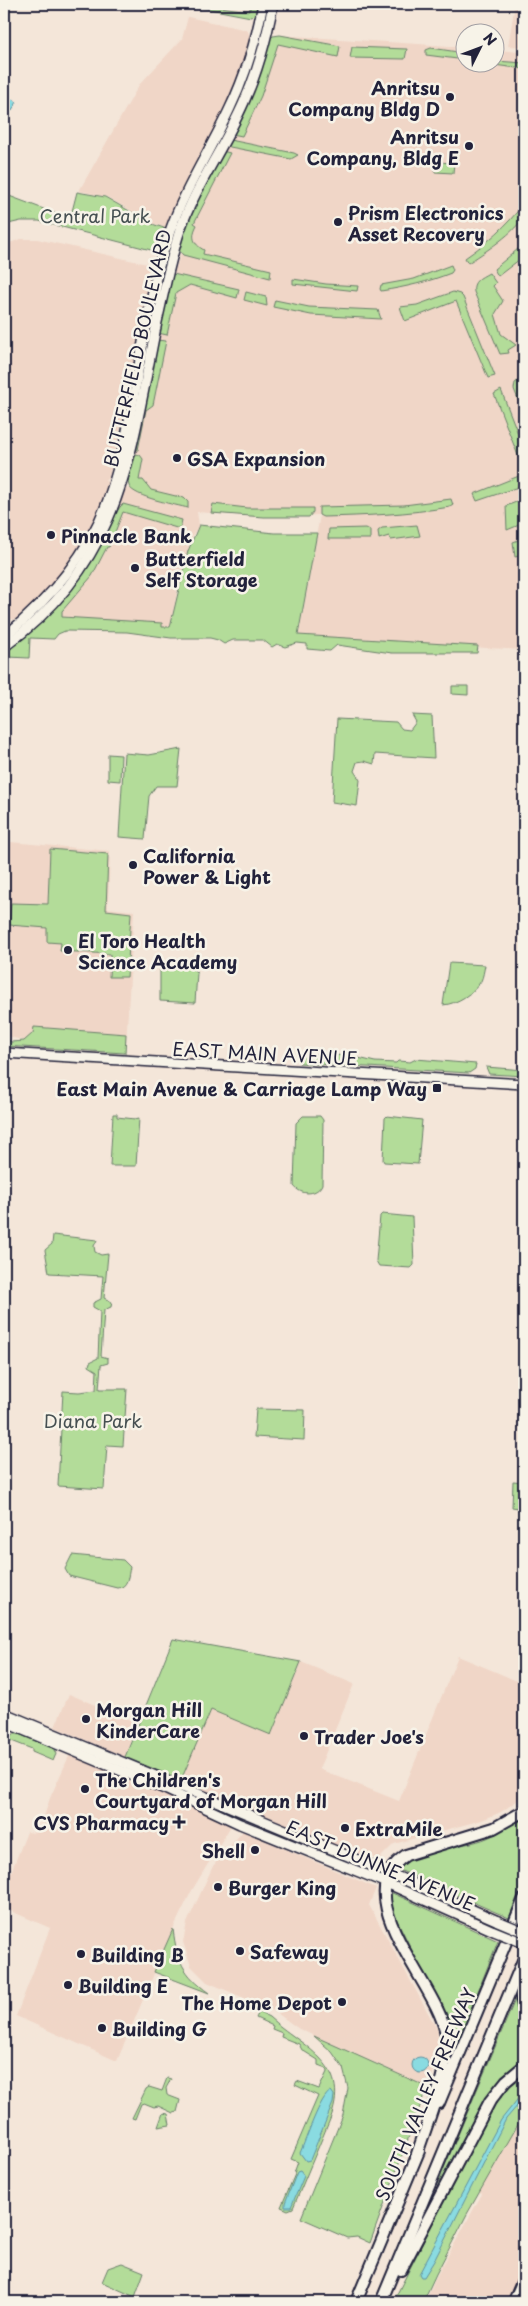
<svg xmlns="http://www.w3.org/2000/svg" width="528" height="2306" font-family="'Playpen Sans',sans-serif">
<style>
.built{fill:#f0d6c7}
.green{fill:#b3dc99;stroke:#6a7f6a}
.water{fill:#8adbe1;stroke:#60919f}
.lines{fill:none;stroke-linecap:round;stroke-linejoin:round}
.minor-casing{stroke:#22223b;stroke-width:11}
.major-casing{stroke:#22223b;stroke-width:12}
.highway-casing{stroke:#22223b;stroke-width:14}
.minor{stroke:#f7f3e8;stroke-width:7}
.major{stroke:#f7f3e8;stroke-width:9}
.highway{stroke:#f7f3e8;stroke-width:10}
.major-bridge-casing{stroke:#22223b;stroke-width:12;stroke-linecap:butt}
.major-bridge{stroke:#f7f3e8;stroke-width:9}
.poi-dot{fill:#22223b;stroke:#f7f3e8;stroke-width:2}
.labels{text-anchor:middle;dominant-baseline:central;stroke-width:5;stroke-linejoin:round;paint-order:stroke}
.poi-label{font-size:18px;font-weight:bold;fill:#22223b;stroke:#f7f3e8;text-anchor:start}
.park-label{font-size:18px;fill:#465052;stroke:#f7f3e8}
.street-label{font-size:18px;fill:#22223b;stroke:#f7f3e8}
</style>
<rect width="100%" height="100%" fill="#f4e6d9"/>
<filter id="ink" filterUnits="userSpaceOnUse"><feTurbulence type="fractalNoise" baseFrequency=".02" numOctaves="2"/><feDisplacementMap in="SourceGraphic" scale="10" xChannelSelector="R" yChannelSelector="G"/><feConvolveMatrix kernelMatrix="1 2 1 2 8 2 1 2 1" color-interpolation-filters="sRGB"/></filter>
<g filter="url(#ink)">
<g class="built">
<polygon points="515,4 524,4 524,47 508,46"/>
<polygon points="188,17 247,30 251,37 237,81 218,123 183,188 166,228 154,224 107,197 79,191 139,85 182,39"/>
<polygon points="277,35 465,47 466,62 496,62 496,50 524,52 524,650 298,638 320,515 259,517 197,512 199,525 192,537 178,587 170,631 43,624 4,618 4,245 21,239 37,239 147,264 151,267 153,273 124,412 109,477 105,481 130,489 128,484 170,286 199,197 271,39"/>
<polygon points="10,842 110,851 108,908 134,911 126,1045 28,1042 4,1035 4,941"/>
<polygon points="458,1656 524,1684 524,1796 501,1812 482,1820 394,1844 378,1860 176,1790 211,1710 271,1734 301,1662 354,1684 319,1769 399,1801"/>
<polygon points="69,1694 137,1723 125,1757 55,1727"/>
<polygon points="70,1754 232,1824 191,1892 173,1929 117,2061 16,2016 50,1928 4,1908 4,1890 27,1832 35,1833 40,1829 50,1798"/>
<polygon points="243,1831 376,1888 369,1905 438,2031 437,2063 427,2087 299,2029 274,2011 207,1982 191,1966 183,1942 187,1923 213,1866"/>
<polygon points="524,2116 524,2264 508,2302 425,2302 435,2279 482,2194 476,2191 515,2121 521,2123"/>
</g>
<g class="green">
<polygon points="199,4 249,11 252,4 259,4 257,13 251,17 204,8"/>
<polygon points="280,35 340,46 338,57 278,44 261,96 242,136 232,134 268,40 273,36"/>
<polygon points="352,47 407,49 405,59 350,58"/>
<polygon points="431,48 465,53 465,60 426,55 426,50"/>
<polygon points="496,61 524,63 524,69 494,65"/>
<polygon points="230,140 294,153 298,155 291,159 230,147 227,145 227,141"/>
<path d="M222,151L230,153L194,223L197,225C191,236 193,244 204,250L203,254L271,270L270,278L183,255L177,248L190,213Z"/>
<polygon points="436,162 454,163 453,173 435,172"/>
<polygon points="77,192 105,197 152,224 164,228 157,248 151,250 39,221 21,221 4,225 4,194 70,219"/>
<path d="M524,203C524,206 525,212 524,215C518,231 482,254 468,263L465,258C488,242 507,226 524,203Z"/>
<polygon points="524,244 524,256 498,276 494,269"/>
<path d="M451,265L453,270L451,273C428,282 406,287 381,291L380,289L381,285L414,279Z"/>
<path d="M489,273L496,283L493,286L503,301L495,314L501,334L516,345L508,350L509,353L500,354L474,292C472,281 480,278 489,273Z"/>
<polygon points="173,274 239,289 237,298 190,285 176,293 167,335 158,333 169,278"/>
<polygon points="293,279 326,284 358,286 357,291 293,284"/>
<polygon points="246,292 266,297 267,306 244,300"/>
<polygon points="453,292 460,294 463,297 495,376 488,378 456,301 405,321 400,307 417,305"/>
<polygon points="275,300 309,307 378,310 381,319 311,315 273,307"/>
<polygon points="157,340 166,341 153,405 146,410 138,450 135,450"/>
<polygon points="524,376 524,415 514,389 515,383"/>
<polygon points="501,390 524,449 524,471 494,394"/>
<path d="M136,454L140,455L143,459L139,480H143L151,490L184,498L188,502V508C177,505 133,497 129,486C126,478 134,462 136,454Z"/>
<polygon points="524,474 524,485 477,501 474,494"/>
<path d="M451,499L453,505L450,507C408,514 366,516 323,517L319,515V507L404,505Z"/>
<polygon points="524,499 524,523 507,530 506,506"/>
<path d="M123,504L182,520L180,529L123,512L109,547H107L92,576L62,611V617L162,623V627H170L188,551L199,525L274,533H317L298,635L478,646L477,653H392L337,645L330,651L307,649V644L297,643L285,647L277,644L272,647L263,640H233L224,644L218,640L210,638H171L127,632L65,631L58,634L54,639L30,638L29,658L8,657L4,660V652C43,624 74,589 99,548C107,536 114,511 123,504Z"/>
<polygon points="213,504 247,508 313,508 313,512 309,517 264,517 211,513"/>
<polygon points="417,525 420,536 391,540 389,536 379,539 378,531 382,528"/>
<polygon points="366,528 370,530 370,539 328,539 329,529"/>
<polygon points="524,538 524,555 515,557 513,542"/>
<polygon points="452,686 468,686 468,695 452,694"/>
<polygon points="412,715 432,716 434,758 375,754 374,764 364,761 357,762 354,771 360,780 357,806 332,802 337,719 396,722 402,729 410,730 416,722"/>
<polygon points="181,749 177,786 156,786 149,796 145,839 119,837 124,753 149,755"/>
<polygon points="108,754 121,755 120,781 108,780"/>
<polygon points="50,849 108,854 106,910 131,913 127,977 109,977 110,954 60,951 61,943 47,942 47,928 9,925 11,903 48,904"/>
<path d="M449,963L485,965C484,970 483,977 481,981C474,993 457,1004 443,1005Z"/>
<polygon points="185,966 192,968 197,973 195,1003 160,1001 160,969"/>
<polygon points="34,1027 126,1034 125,1053 4,1046 4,1037 11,1042 24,1041 33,1033"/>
<polygon points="299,1053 350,1056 375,1062 396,1063 398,1061 410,1062 416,1059 476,1064 475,1069 469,1073 299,1063"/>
<polygon points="486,1067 524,1070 524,1076 489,1074"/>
<polygon points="113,1114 117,1114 117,1117 135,1119 139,1118 136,1166 110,1166"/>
<path d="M303,1116H320L323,1120L322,1184C318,1195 301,1196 294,1186L296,1123Z"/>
<polygon points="387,1116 422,1120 418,1164 384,1162 383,1160 385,1118"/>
<polygon points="382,1214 412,1217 414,1265 411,1268 379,1266 376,1261 380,1216"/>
<polygon points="53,1235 97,1240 94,1246 95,1252 101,1255 108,1254 104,1298 112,1302 111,1307 104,1310 101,1356 108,1358 108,1363 101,1365 99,1389 127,1389 123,1446 107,1445 104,1489 58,1486 63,1391 79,1392 96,1390 97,1371 89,1366 90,1362 98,1358 100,1311 93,1307 93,1303 101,1299 103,1276 49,1273 45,1250 52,1244"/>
<polygon points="256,1409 305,1410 304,1440 254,1437"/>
<polygon points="513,1481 524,1482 524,1509 512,1507"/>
<path d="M72,1555L123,1560L130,1567C128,1576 128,1588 117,1588L69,1576L65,1569Z"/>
<polygon points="173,1639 301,1662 271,1735 211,1710 181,1780 125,1757"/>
<polygon points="13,1734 19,1734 53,1748 56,1754 53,1761 32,1752 32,1749 9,1740"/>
<path d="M524,1818V1879L509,1918L397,1869C411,1848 465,1848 487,1838C500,1833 512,1824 524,1818Z"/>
<polygon points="390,1892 498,1941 450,2061 448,2023 394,1914 389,1901"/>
<path d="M173,1929C177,1961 183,1974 209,1993L154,1972Z"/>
<polygon points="517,1995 524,2019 524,2061 516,2067 431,2204 444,2168"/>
<path d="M259,2012L269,2017C302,2047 351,2063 331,2117L293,2208L288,2210L281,2207L295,2174L294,2173L298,2162L291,2159L318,2096L295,2085L297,2081L319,2089L327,2072L326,2068L318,2065V2060L302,2050L299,2044L281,2037L282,2033L272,2029L273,2026L256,2018Z"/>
<polygon points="314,2036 427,2087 370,2243 357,2237 347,2238 301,2218 343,2115 348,2088 343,2068 332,2052"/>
<polygon points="524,2074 524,2114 467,2214 436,2274 423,2302 393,2302 493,2104 515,2080"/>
<polygon points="167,2078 171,2079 166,2088 167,2095 180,2100 177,2112 173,2113 158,2106 154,2107 144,2103 141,2104 135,2119 132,2118 146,2089 149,2087 162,2091"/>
<polygon points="163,2113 168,2114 170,2125 158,2127"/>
<polygon points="122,2263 144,2272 135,2297 102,2282 108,2268"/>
</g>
<g class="water">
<polygon points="12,99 17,102 8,116 4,113 4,107"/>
<circle cx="420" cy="2065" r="8"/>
<path d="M331,2091L334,2095L333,2103L310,2160L306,2161L300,2153C306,2140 320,2096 331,2091Z"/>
<polygon points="521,2095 524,2098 506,2119 434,2261 424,2277 421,2277 419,2274 501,2120"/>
<polygon points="300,2171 304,2176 291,2207 285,2207 285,2203 297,2172"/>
</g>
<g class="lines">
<g class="minor-casing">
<polyline id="minor" points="512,2302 524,2274"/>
</g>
<g class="major-casing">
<g id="major">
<path d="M4,637C49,600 88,555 108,500C139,414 139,317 170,231C185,188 211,149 230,108C246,75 256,40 263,4"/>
<path d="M4,647C123,560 130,455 157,322C164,291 170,260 180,230C196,185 225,146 244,102C258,71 267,37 273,4"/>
<polyline points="4,1053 524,1084"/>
<polyline points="4,1713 389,1873 498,1921"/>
<polyline points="4,1722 167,1790 240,1824 384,1882 494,1931"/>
</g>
</g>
<g class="highway-casing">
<g id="highway">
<polyline points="524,1978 521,1995 524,2012"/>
<polyline points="439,2103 524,1899"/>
<path d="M416,2157C427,2123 450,2070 446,2035C439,1984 343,1897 406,1855L494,1828L524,1811"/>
<polyline points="401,2270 490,2101 506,2081 524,2066"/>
<polyline points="356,2302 419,2151"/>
<polyline points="381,2302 524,1958"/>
</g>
</g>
<use href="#minor" class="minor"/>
<use href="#major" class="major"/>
<use href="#highway" class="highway"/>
<g class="major-bridge-casing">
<g id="major-bridge">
<polyline points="498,1921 524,1932"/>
<polyline points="494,1931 524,1943"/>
</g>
</g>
<use href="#major-bridge" class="major-bridge"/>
</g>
</g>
<g class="poi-dot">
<circle cx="450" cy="97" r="5"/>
<circle cx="469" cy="146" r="5"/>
<circle cx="338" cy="222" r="5"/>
<circle cx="177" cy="458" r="5"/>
<circle cx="51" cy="535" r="5"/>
<circle cx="135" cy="568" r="5"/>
<circle cx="133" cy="865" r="5"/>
<circle cx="68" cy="950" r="5"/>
<rect x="432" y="1083" width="10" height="10" rx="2.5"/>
<circle cx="86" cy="1719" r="5"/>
<circle cx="304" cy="1736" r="5"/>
<circle cx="85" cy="1789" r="5"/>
<path d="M176.5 1814.5h5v5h5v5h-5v5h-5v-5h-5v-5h5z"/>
<circle cx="345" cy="1828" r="5"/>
<circle cx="255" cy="1850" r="5"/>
<circle cx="218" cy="1887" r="5"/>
<circle cx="240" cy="1951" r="5"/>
<circle cx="81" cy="1954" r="5"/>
<circle cx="68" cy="1985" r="5"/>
<circle cx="342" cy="2002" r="5"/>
<circle cx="102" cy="2028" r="5"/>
</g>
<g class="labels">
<g class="poi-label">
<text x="440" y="87" text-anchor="end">Anritsu<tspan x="440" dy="21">Company Bldg D</tspan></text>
<text x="459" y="136" text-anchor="end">Anritsu<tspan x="459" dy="21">Company, Bldg E</tspan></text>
<text x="348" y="212">Prism Electronics<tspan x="348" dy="21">Asset Recovery</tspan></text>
<text x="187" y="458">GSA Expansion</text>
<text x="61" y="535">Pinnacle Bank</text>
<text x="145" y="558">Butterfield<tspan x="145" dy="21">Self Storage</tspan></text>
<text x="143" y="855">California<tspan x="143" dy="21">Power &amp; Light</tspan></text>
<text x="78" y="940">El Toro Health<tspan x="78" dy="21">Science Academy</tspan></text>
<text x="427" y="1088" text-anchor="end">East Main Avenue &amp; Carriage Lamp Way</text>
<text x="96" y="1709">Morgan Hill<tspan x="96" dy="21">KinderCare</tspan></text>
<text x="314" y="1736">Trader Joe's</text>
<text x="95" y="1779">The Children's<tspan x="95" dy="21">Courtyard of Morgan Hill</tspan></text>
<text x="169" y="1822" text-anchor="end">CVS Pharmacy</text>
<text x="355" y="1828">ExtraMile</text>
<text x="245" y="1850" text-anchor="end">Shell</text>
<text x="228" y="1887">Burger King</text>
<text x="250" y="1951">Safeway</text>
<text x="91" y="1954">Building B</text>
<text x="78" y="1985">Building E</text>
<text x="332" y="2002" text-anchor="end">The Home Depot</text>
<text x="112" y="2028">Building G</text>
</g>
<g class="park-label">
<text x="95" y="215">Central Park</text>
<text x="93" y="1420">Diana Park</text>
</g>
<g class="street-label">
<text transform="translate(137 348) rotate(-77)">BUTTERFIELD BOULEVARD</text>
<text transform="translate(265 1053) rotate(3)">EAST MAIN AVENUE</text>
<text transform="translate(381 1865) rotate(23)">EAST DUNNE AVENUE</text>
<text transform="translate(425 2094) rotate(-67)">SOUTH VALLEY FREEWAY</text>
</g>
</g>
<rect width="528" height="2306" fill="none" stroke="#f7f3e8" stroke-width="20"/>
<rect x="10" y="10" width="508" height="2286" fill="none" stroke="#22223b" stroke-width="2" filter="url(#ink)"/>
<g transform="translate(480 48) rotate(48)"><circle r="24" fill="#f7f3e8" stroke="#a29fa3"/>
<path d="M0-4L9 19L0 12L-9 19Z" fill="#22223b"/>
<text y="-8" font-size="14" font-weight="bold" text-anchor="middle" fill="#22223b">N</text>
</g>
</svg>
